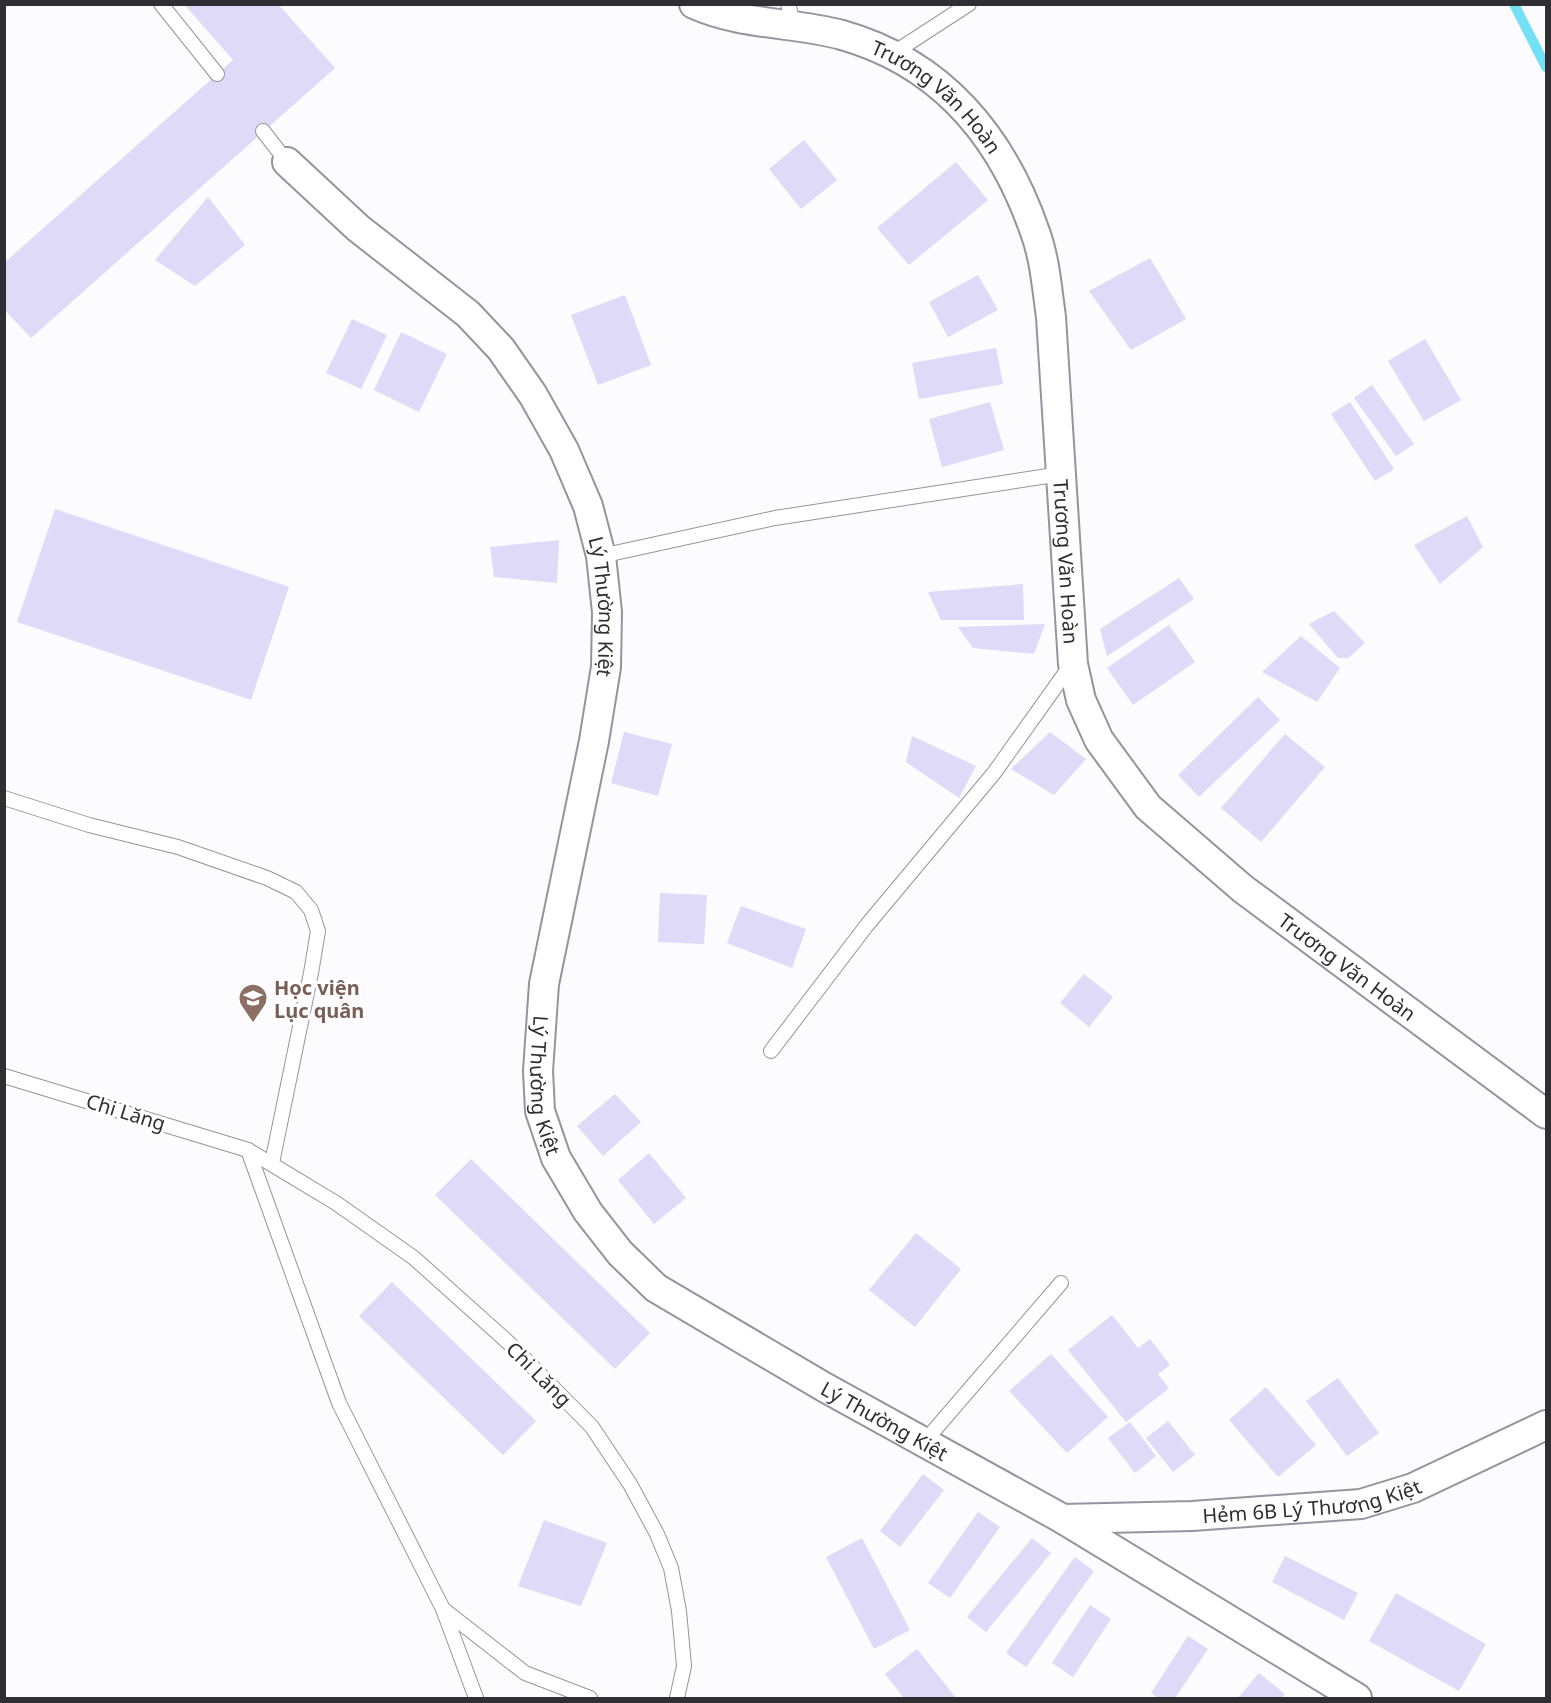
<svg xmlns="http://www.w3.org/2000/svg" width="1551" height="1703" font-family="'Noto Sans',sans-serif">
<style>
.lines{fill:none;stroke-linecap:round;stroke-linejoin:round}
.stream{stroke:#73e0f6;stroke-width:10}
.building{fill:#dedaf8}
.lane-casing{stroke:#95949e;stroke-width:16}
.street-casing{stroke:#95949e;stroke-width:32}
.lane{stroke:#fff;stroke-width:14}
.street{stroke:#fff;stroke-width:28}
.labels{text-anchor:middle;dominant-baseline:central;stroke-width:6;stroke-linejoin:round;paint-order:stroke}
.street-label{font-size:20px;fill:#2f2e32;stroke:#fff}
.education-label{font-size:20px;font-weight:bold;fill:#785e54;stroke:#fff;text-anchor:start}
</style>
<rect width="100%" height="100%" fill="#fcfbfe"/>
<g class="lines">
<polyline class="stream" points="1514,4 1546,67"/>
</g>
<g class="building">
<polygon points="184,4 278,4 335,68 31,338 4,309 4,263 233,60"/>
<polygon points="804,140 837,180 801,209 769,169"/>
<polygon points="956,162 988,200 909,265 877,228"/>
<polygon points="208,197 245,245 195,286 155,260"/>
<polygon points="1150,258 1186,319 1131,350 1089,291"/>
<polygon points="978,275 998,310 948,337 929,302"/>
<polygon points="625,295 651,365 598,385 571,315"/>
<polygon points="352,319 387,335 361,389 326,373"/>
<polygon points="401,332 447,354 419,412 374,390"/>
<polygon points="1425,339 1461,400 1424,421 1388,361"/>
<polygon points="996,348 1003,384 919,399 912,363"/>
<polygon points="1372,385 1414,444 1396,456 1354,398"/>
<polygon points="990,402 1004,450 942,467 929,419"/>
<polygon points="1350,402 1394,469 1375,481 1331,414"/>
<polygon points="55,509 289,587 251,700 17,622"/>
<polygon points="1467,516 1483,547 1440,584 1414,545"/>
<polygon points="559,540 557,583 494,577 490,547"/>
<polygon points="1179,578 1194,599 1107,656 1100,629"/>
<polygon points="1023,584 1024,620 941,620 928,592"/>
<polygon points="1334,611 1365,643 1348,658 1338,658 1309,624"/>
<polygon points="1045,624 1034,654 973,648 958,627"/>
<polygon points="1169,625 1195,662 1133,705 1107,668"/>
<polygon points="1301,636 1340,668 1317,702 1262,672"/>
<polygon points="1258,697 1280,720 1199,797 1178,775"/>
<polygon points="624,732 672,744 658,796 611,783"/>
<polygon points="1050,732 1086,759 1054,795 1011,769"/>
<polygon points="1285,734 1325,767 1261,842 1221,808"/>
<polygon points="912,736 976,766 959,798 906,762"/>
<polygon points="660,893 707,895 704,944 658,942"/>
<polygon points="741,906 806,929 792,968 727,943"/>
<polygon points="1084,974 1113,997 1089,1027 1060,1003"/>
<polygon points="615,1094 641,1122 603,1156 577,1126"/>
<polygon points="649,1153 686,1198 654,1224 618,1180"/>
<polygon points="471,1159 650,1333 615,1369 435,1195"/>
<polygon points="916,1233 961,1269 915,1327 869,1290"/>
<polygon points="392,1282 536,1421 503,1455 359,1316"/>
<polygon points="1112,1315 1138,1348 1150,1339 1170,1365 1158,1374 1169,1388 1126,1422 1068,1350"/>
<polygon points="1051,1354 1108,1417 1067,1453 1009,1391"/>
<polygon points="1338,1378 1379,1433 1347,1456 1306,1401"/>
<polygon points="1266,1387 1316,1445 1278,1477 1229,1420"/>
<polygon points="1168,1421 1195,1455 1173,1472 1146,1438"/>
<polygon points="1130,1422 1156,1456 1135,1473 1108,1438"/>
<polygon points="923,1474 944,1490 900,1547 880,1531"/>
<polygon points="978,1512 1000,1527 950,1598 928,1583"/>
<polygon points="544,1520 607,1543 581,1606 518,1586"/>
<polygon points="862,1538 910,1630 874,1649 826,1557"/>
<polygon points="1032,1538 1051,1553 986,1632 967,1617"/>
<polygon points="1285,1556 1358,1593 1344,1620 1272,1582"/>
<polygon points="1075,1557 1094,1571 1026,1667 1006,1653"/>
<polygon points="1396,1593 1486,1644 1459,1691 1369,1641"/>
<polygon points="1090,1605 1111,1619 1073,1677 1052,1663"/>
<polygon points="1188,1636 1208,1649 1175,1698 1159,1698 1151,1693"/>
<polygon points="917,1649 956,1698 904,1698 885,1674"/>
<polygon points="1259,1673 1285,1694 1281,1698 1238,1698"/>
</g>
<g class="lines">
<g class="lane-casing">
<g id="lane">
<polyline points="161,4 217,74"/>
<polyline points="788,4 794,26"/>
<polyline points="892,54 969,4"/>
<polyline points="263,131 287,162"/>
<polyline points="601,556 775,518 1061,474"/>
<polyline points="4,798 89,825 178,847 267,878 296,892 311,910 318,931 311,973 272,1163"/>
<polyline points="771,1051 867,925 994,773 1071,665"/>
<polyline points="4,1076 248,1150 339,1403 443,1609 525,1673 590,1698"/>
<polyline points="248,1150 336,1203 414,1258 510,1344 592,1427 630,1484 657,1534 671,1568 679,1611 684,1666 677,1698"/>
<polyline points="925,1441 1061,1283"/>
<polyline points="443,1609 476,1698"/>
</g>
</g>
<g class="street-casing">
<g id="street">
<path id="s1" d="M694,4C740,25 794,22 842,35C941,63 1002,136 1035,232C1045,259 1047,289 1051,317L1073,664L1081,700L1099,740L1148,807L1243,889L1546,1114"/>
<path id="s2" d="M287,162L358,228L468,314L501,349L533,395L564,450L588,506L601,556L607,612L606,667L594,741L544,984L538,1071L540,1111L556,1158L588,1212L620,1253L656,1288L824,1387L1063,1519L1357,1698"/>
<path id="s3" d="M1063,1519L1192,1516L1361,1504L1413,1488L1546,1425"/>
</g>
</g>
<use href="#lane" class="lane"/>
<use href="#street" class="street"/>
</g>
<defs>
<g id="school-pin" transform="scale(1.5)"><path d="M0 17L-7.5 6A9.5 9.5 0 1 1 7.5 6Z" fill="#8d6e63" stroke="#fff"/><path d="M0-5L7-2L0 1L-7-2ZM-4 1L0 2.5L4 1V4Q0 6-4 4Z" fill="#fff"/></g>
</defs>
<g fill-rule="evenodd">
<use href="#school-pin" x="253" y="998"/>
</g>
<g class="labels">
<g class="street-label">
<text stroke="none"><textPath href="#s1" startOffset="267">Trương Văn Hoàn</textPath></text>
<text stroke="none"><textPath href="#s1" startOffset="771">Trương Văn Hoàn</textPath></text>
<text stroke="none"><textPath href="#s2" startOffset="567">Lý Thường Kiệt</textPath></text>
<text stroke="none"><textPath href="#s1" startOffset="1293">Trương Văn Hoàn</textPath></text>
<text stroke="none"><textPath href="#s2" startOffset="1053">Lý Thường Kiệt</textPath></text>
<text transform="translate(126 1112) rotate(17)">Chi Lăng</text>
<text transform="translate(539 1374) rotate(45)">Chi Lăng</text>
<text stroke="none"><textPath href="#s2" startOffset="1557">Lý Thường Kiệt</textPath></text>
<text stroke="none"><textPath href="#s3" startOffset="250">Hẻm 6B Lý Thương Kiệt</textPath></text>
</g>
<g class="education-label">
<text x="274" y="987">Học viện<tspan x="274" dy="23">Lục quân</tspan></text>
</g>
</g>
<rect width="1551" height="1703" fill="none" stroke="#2f2e32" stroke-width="12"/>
</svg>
